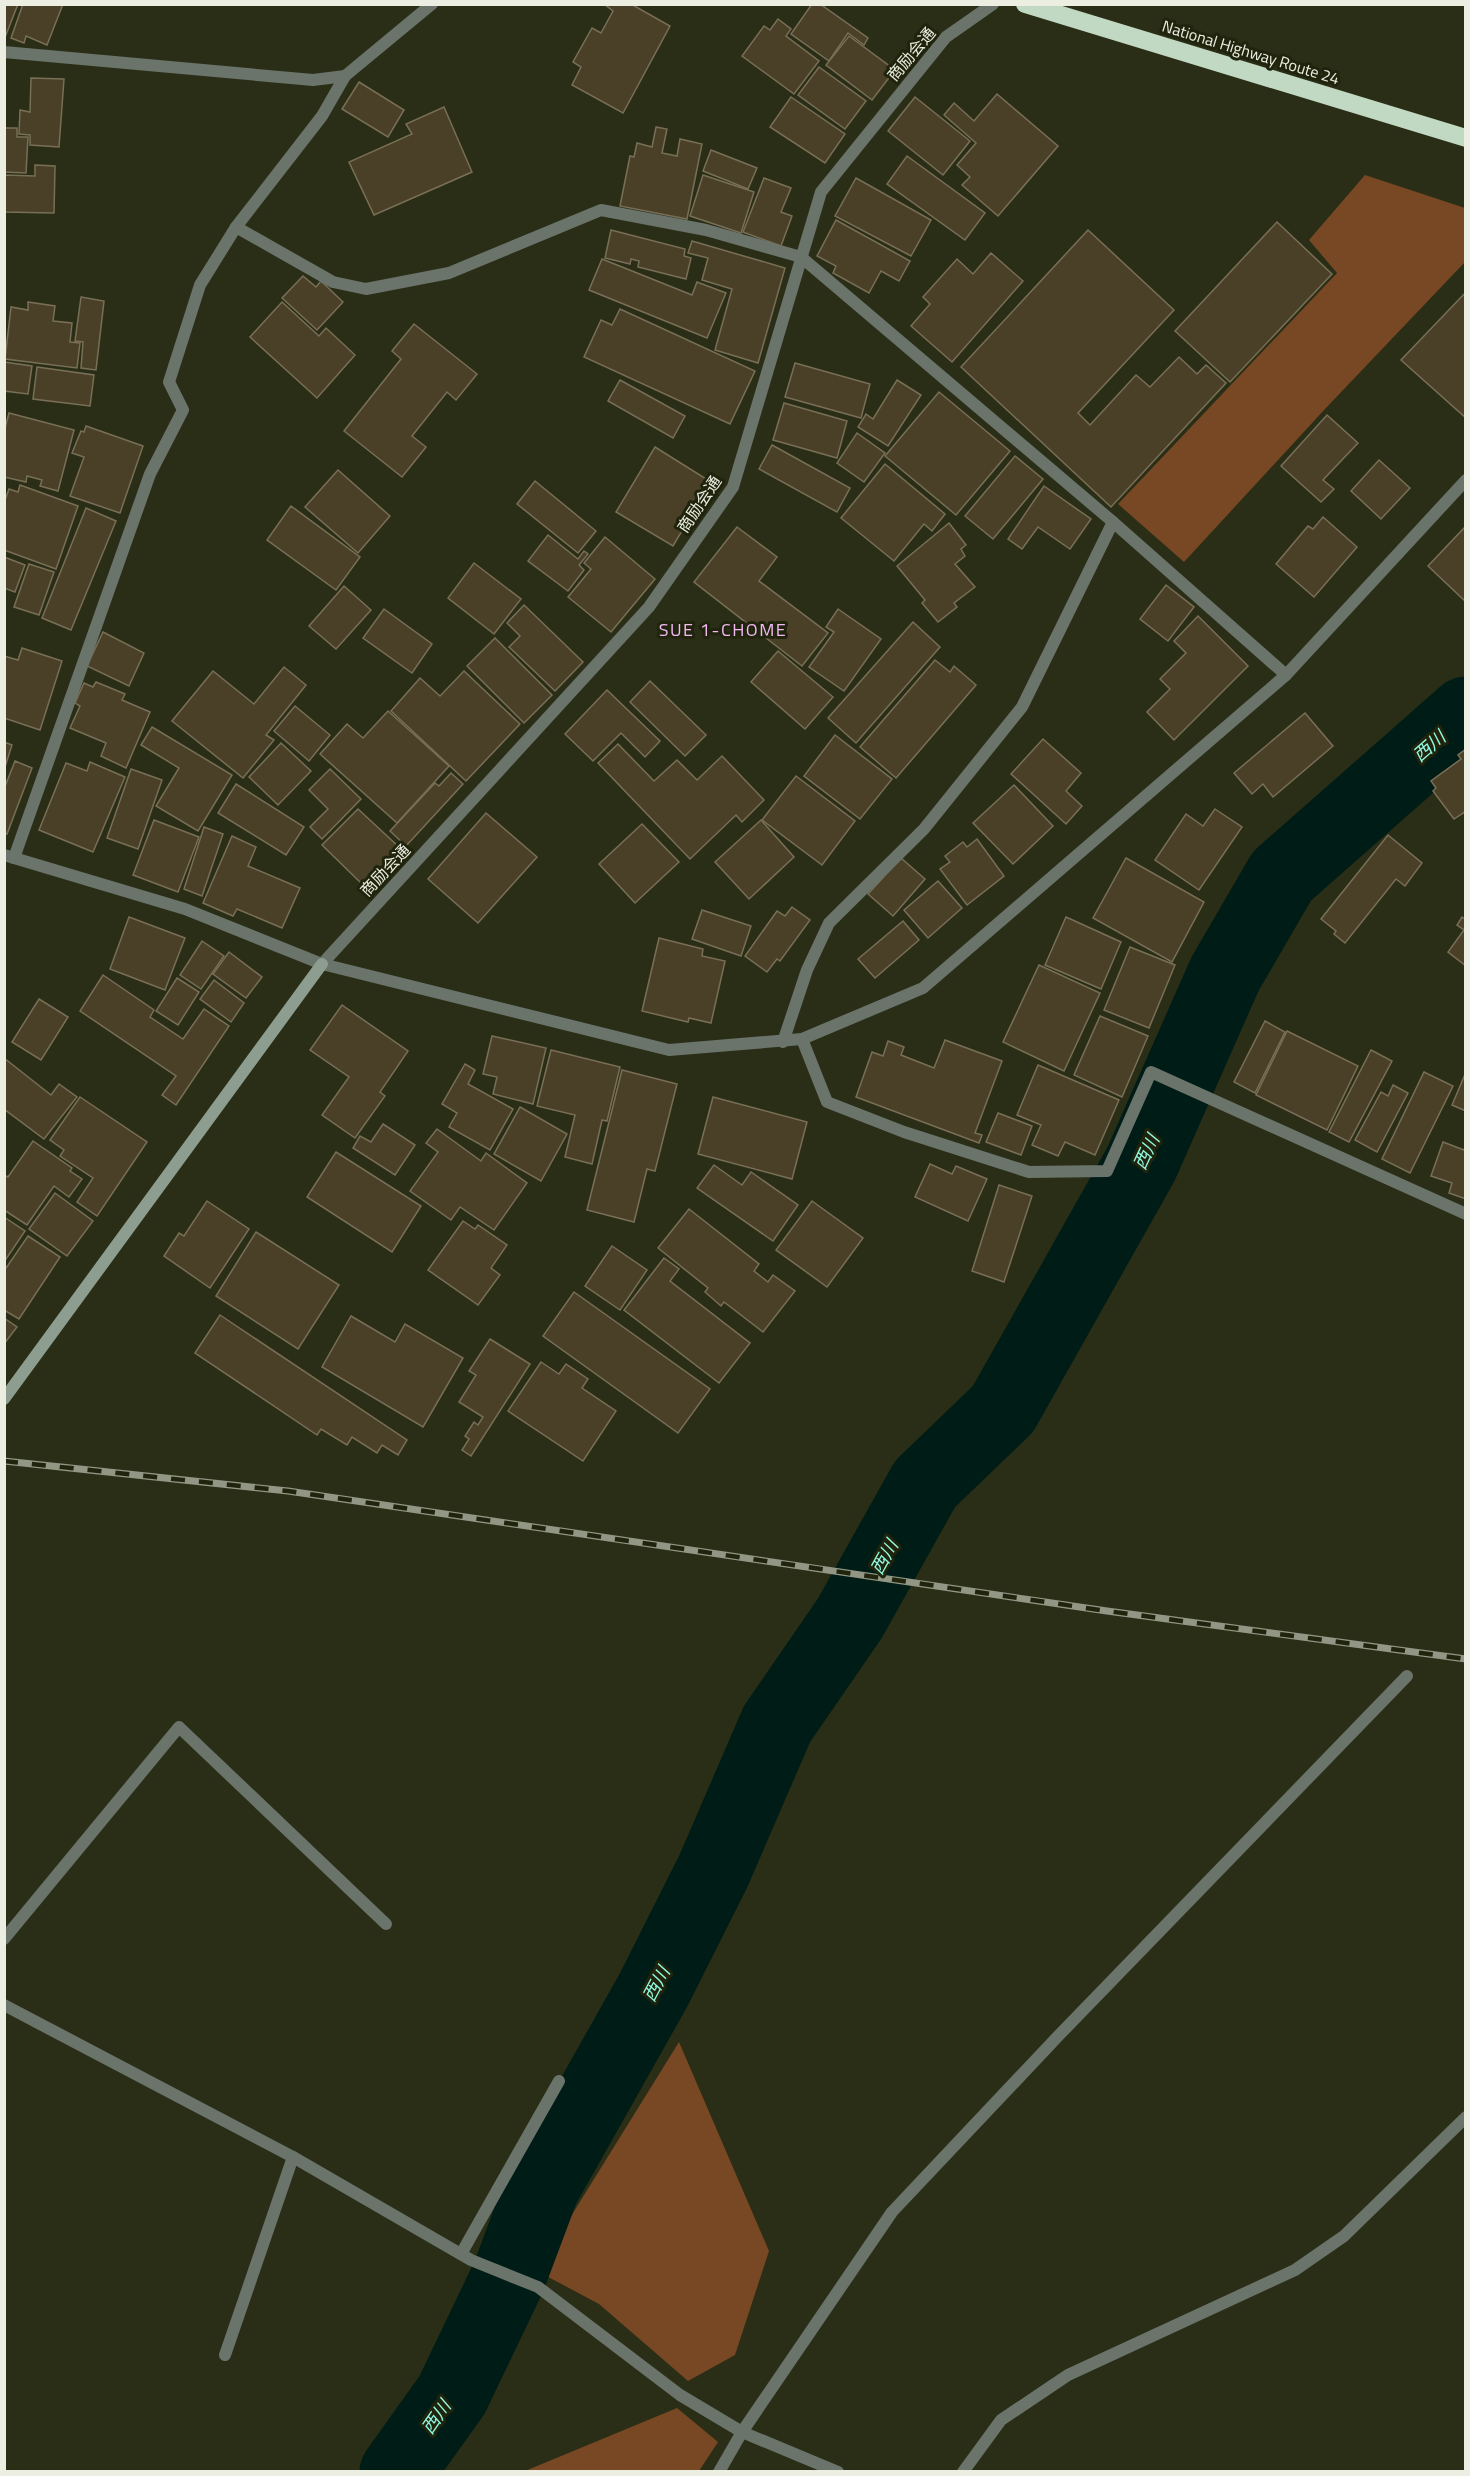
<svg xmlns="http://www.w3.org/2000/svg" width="1470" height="2476" font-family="'Titillium Web','Noto Sans JP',sans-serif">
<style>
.green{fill:#774823}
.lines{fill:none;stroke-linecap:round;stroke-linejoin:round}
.river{stroke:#001c16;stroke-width:75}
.building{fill:#4a4028;stroke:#796f56;stroke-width:1.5}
.street{stroke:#6a746b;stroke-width:12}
.secondary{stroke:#8d9d8f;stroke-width:12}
.highway{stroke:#c1d9c3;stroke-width:18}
.rail-casing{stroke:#929684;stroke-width:7}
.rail{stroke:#20240d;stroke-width:4.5;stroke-dasharray:14;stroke-linecap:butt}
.labels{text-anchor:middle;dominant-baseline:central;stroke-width:6;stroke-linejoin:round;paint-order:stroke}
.street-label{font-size:16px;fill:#ebeee0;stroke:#20240d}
.neighbourhood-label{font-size:18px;letter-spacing:1.5px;fill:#f2b9f2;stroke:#20240d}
.water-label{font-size:18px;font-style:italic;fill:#92fbe4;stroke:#20240d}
</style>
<rect width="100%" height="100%" fill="#2a2e17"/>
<g class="green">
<polygon points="1365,175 1465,208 1465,262 1325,409 1184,562 1118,504 1337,273 1309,240"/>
<polygon points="679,2042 769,2251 735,2355 688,2381 599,2304 537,2271"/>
<polygon points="677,2408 718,2442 699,2471 525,2471"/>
</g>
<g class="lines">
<polyline class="river" points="397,2472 452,2395 509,2276 542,2188 653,1991 713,1872 777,1724 850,1618 925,1484 1003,1409 1141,1164 1225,974 1282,876 1466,714"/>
</g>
<g class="building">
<polygon points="4,4 18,4 4,40"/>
<polygon points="23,4 63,4 47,45 26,36 24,43 11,38"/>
<polygon points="604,4 631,4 670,26 623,113 572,85 581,67 573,62 592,28 601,33 613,11"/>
<polygon points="812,4 820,4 868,38 864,45 848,33 829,61 791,34"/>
<polygon points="778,19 791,29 786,36 819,61 794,94 742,56 764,26 770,30"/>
<polygon points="849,36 895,70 872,100 826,65"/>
<polygon points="819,67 866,101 845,129 798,95"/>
<polygon points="31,78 64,79 59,147 30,145 30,135 19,134 20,110 30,112"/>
<polygon points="359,82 404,110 388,137 342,109"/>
<polygon points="997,94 1058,146 998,216 962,185 970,177 957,165 976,143 944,115 954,103 974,121"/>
<polygon points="791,97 845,134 825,163 770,127"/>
<polygon points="915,97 970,141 943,175 888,131"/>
<polygon points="444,107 472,172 374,215 349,162 412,134 406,124"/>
<polygon points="656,127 667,129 662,153 677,156 680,139 702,144 687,219 620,206 630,156 634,157 637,143 652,147"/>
<polygon points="4,128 17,128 17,137 28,137 26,173 4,172"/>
<polygon points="711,150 757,168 748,189 703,171"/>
<polygon points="907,156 985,213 965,240 887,184"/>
<polygon points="35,165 55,166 54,213 4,212 4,175 35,176"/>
<polygon points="703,175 754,192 741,233 690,216"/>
<polygon points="764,178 791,188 781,212 792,216 781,246 743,232"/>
<polygon points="856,178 931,220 911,256 835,216"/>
<polygon points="836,220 910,261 899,281 881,271 869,293 833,273 836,266 817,256"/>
<polygon points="1277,222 1332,274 1230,382 1175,331"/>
<polygon points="611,230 685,249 684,256 691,258 686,279 638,267 639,261 631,259 630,264 605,258"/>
<polygon points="1088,230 1174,310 1078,413 1090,425 1136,375 1150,387 1179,357 1197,374 1206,365 1226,383 1111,507 961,367"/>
<polygon points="692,241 785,268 758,363 715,350 732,289 702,280 708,258 688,253"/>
<polygon points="991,253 1023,281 952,362 911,326 930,304 923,297 957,259 973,274"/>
<polygon points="602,259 692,295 697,282 726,293 707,338 589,290"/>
<polygon points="303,276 316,287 321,281 343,302 317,330 282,298"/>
<polygon points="1466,292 1466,418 1401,360"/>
<polygon points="81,297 104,301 96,370 81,368 83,342 75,341"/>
<polygon points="28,302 55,306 53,321 72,323 70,342 80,343 77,368 5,359 11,307 28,310"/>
<polygon points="282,302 319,336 326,328 355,355 317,398 250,337"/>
<polygon points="620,309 755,371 730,424 584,357 601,320 612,325"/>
<polygon points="414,324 477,374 456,400 447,392 412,436 426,447 402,477 344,431 401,359 392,351"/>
<polygon points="4,362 32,366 28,394 4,391"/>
<polygon points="795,363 870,384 861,418 785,397"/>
<polygon points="37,367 94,375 90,406 33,399"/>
<polygon points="620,380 685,416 673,438 608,401"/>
<polygon points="897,380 921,395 888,446 858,427 866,414 873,419"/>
<polygon points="939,392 1010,451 956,515 885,456"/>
<polygon points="784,403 847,421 837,458 773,440"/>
<polygon points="9,413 74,430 58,491 40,486 42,480 27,476 26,482 4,477 4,432"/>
<polygon points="1327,415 1358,443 1323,480 1334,489 1321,502 1281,466"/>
<polygon points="86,426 143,446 120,513 70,496 84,457 72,453 81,431 84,432"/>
<polygon points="857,433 885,453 864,482 837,463"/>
<polygon points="772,445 850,488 837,512 759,469"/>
<polygon points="655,447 711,482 673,546 616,512"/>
<polygon points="1015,456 1043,479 993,539 965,516"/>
<polygon points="1379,460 1410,488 1381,519 1351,491"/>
<polygon points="885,464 945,514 932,531 924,524 894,561 841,518"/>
<polygon points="338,470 390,516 358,553 305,507"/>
<polygon points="535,481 596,531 578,553 517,504"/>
<polygon points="20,485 78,506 56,569 4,550 4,503 9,489 18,492"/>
<polygon points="1044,486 1091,519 1070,549 1038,527 1022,549 1008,539"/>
<polygon points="291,506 360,557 336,590 267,540"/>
<polygon points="86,508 116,521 71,630 42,618"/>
<polygon points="1323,517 1357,547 1314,597 1276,564 1308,526 1313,529"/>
<polygon points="949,523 966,545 961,549 965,556 955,564 975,587 954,603 957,607 938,622 922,603 925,600 897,566"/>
<polygon points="1466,526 1466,602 1428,566"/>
<polygon points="737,527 777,557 759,581 828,633 802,666 694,582"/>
<polygon points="548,535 578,559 584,551 588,554 579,565 584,570 568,591 528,561"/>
<polygon points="605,537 655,579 611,632 568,597 591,569 584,563"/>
<polygon points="4,557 25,565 15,592 4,588"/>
<polygon points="474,563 521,599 494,634 448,598"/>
<polygon points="29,564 54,572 39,615 14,607"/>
<polygon points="1166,585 1194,607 1168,641 1140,619"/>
<polygon points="344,586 371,610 336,649 309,626"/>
<polygon points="524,605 583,662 555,691 509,647 520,636 507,623"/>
<polygon points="384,609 432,644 412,673 363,638"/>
<polygon points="838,609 881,639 844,691 809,667 834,632 826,627"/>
<polygon points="1198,616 1248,666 1174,740 1147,712 1170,689 1160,679 1186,653 1174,641"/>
<polygon points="913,622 940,647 856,743 828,718"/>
<polygon points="103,632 144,653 129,686 87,666"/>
<polygon points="495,638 552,695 524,723 467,666"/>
<polygon points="22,648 62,661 40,730 4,718 4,656 18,660"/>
<polygon points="778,651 833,697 805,729 751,682"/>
<polygon points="935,660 950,672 954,666 976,685 896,778 860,747"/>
<polygon points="284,667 306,685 266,735 274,740 243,778 172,721 213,671 254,704"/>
<polygon points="464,671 520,724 466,781 391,711 420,678 440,696"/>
<polygon points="650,681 706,735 685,756 630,702"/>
<polygon points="96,682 125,694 122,700 150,712 126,768 101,756 106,743 70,728 80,706 75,703 84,683 93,687"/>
<polygon points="607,690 660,741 645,757 621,733 593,761 565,734"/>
<polygon points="295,706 330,735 309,761 274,731"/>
<polygon points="388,711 449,766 397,823 320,754 347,724 363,738"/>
<polygon points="1305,713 1333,746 1273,797 1263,784 1252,794 1234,773"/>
<polygon points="152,727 232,775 198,831 156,806 179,768 141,745"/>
<polygon points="835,735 892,779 860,819 804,776"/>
<polygon points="1043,739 1081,773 1066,791 1082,806 1066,824 1011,774"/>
<polygon points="4,742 12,745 4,770"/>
<polygon points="281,743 311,771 278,805 249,777"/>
<polygon points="618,744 654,781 677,760 697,780 722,756 764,800 742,822 736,815 690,859 598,763"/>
<polygon points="1466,749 1466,811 1454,819 1433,791 1436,788 1431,781 1461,759 1458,755"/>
<polygon points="15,761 32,768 7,834 4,833 4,789"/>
<polygon points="90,762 125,777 93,852 39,830 66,763 87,771"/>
<polygon points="131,769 162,780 138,849 107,838"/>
<polygon points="330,769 361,799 322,839 310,827 328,809 309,790"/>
<polygon points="451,773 463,784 406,846 390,831 435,783 439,786"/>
<polygon points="796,776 855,821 822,865 762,820"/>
<polygon points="236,784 304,827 286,855 218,813"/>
<polygon points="1014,785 1053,826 1013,864 973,823"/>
<polygon points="358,809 400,848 363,885 322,845"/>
<polygon points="1215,809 1242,827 1199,890 1155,860 1186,814 1203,826"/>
<polygon points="486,813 537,857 478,923 428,879"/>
<polygon points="154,820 199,837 178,892 133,875"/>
<polygon points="761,820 794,857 749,899 715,862"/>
<polygon points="642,824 679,862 635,903 599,864"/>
<polygon points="204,827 223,834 202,896 184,889"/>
<polygon points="1388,835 1422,863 1405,886 1396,879 1345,943 1334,934 1336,931 1321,919"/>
<polygon points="232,836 256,847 248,866 300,888 282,928 237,909 233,916 203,903"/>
<polygon points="977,839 1004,876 967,905 940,869 950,862 945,856 963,842 967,847"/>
<polygon points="901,858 925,879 893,916 868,894"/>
<polygon points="1126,858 1204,902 1172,962 1093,918"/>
<polygon points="938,881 962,908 928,938 904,910"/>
<polygon points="792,907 810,920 780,961 777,959 767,972 745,956 777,911 785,916"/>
<polygon points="702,910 751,926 741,956 692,939"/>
<polygon points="129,917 185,938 165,990 110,969"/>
<polygon points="1066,917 1121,942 1101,989 1045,965"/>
<polygon points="1462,917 1466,920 1466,966 1448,952 1464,930 1457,925"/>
<polygon points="903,921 919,940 875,978 858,959"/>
<polygon points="659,938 703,949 702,956 725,961 711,1023 689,1018 688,1022 642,1011"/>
<polygon points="202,941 224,956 201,989 180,975"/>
<polygon points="1130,947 1175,965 1149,1028 1104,1010"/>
<polygon points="229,952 262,977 246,998 213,974"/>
<polygon points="1039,965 1100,993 1064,1071 1003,1042"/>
<polygon points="103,975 154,1010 150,1017 183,1039 204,1009 229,1026 176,1105 162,1095 176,1076 80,1011"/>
<polygon points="177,978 199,992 178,1025 156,1011"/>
<polygon points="214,980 244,1003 231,1022 200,999"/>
<polygon points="39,999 68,1017 41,1060 12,1042"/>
<polygon points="342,1005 408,1051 380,1092 385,1096 355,1138 322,1115 349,1077 310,1050"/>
<polygon points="1100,1016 1148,1036 1122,1097 1074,1075"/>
<polygon points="1265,1021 1285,1032 1255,1093 1234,1082"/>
<polygon points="1287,1031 1358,1066 1327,1130 1256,1095"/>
<polygon points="492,1036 546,1048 533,1104 493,1094 497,1077 483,1074"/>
<polygon points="945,1040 1002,1061 975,1133 982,1135 979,1143 856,1097 872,1052 883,1056 888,1041 904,1047 901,1055 934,1068"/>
<polygon points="551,1050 620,1067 607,1121 602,1120 592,1164 565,1157 575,1115 537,1106"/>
<polygon points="1371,1050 1392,1061 1349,1142 1329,1132"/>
<polygon points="4,1058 51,1095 59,1084 77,1097 44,1139 4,1109"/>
<polygon points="465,1064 475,1070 468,1084 513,1109 490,1150 449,1127 457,1113 442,1104"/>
<polygon points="1038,1065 1119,1100 1095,1155 1065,1142 1058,1156 1032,1145 1041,1125 1017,1115"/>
<polygon points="622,1070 677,1084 655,1171 647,1169 634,1222 587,1210"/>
<polygon points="1424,1072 1453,1086 1410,1173 1382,1159"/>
<polygon points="1466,1072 1466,1111 1452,1105"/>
<polygon points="1393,1085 1408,1093 1377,1152 1355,1140 1381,1092 1388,1096"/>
<polygon points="80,1097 147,1142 97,1216 77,1202 93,1178 60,1156 64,1150 50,1140"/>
<polygon points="713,1097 807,1122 792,1179 698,1154"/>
<polygon points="520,1107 567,1134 541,1181 494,1154"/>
<polygon points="998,1113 1032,1126 1021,1155 986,1142"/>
<polygon points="383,1124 415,1145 395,1175 353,1148 360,1136 371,1142"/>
<polygon points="437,1129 481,1161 486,1153 527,1183 494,1230 460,1207 451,1220 410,1191 438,1152 426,1143"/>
<polygon points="33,1141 72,1168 70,1171 82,1179 69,1197 54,1186 27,1225 4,1210 4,1175 8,1177"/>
<polygon points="1443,1142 1464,1150 1466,1145 1466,1199 1449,1193 1452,1183 1431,1176"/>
<polygon points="336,1152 421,1206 392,1252 307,1197"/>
<polygon points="930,1164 952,1174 956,1166 987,1179 968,1221 915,1197"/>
<polygon points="714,1165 742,1185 751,1172 798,1205 773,1241 697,1188"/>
<polygon points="999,1185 1032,1196 1004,1282 972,1271"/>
<polygon points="55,1193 93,1221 67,1256 29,1229"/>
<polygon points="207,1201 249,1229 210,1288 164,1256 179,1233 184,1236"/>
<polygon points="812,1201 863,1238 827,1287 776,1250"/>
<polygon points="689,1209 759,1264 754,1271 768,1282 773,1275 795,1291 763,1332 724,1302 721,1306 705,1292 708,1288 658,1248"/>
<polygon points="4,1217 25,1231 4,1262"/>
<polygon points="463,1221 475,1229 478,1225 507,1245 491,1268 500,1275 478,1305 428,1270"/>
<polygon points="256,1232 339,1285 298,1349 216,1296"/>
<polygon points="28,1236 60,1257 19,1319 4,1310 4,1271"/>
<polygon points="612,1246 647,1270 620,1310 585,1286"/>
<polygon points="664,1258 679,1269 670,1281 750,1343 719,1383 624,1310"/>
<polygon points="574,1292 710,1389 678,1433 543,1336"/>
<polygon points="220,1315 407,1440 398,1455 382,1445 377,1453 352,1437 347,1445 321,1429 317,1435 195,1353"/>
<polygon points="351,1316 395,1342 405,1324 463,1358 423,1427 322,1367"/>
<polygon points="4,1318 17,1327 4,1344"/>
<polygon points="490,1339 530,1364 471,1456 462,1450 469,1439 465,1436 474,1422 478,1425 483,1417 459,1402 476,1375 469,1371"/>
<polygon points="541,1362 559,1374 566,1364 588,1379 582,1388 616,1411 583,1461 508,1411"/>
</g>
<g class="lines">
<g class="street">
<polyline points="4,52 313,80 345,76"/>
<polyline points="236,227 322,116 345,76 432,4"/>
<polyline points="4,855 185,909 322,964 669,1050 802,1039 923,988 1286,675 1466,480"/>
<polyline points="14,858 150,474 183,410 169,382 200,285 236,227 333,282 366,289 449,273 601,210 706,230 801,257 1113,522 1286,675"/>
<polyline points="322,964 649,607 733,487 821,192 946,37 993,4"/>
<polyline points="802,1039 827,1102 904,1132 1029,1172 1107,1171 1151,1072 1466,1214"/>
<polyline points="783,1042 807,970 829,923 924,829 1022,707 1113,522"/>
<polyline points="4,1939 179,1727 386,1924"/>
<polyline points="4,2005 293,2157 471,2260 538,2287 680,2395 742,2432 838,2472"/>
<polyline points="461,2254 559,2081"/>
<polyline points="225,2355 293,2157"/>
<polyline points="719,2472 742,2432 892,2212 1062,2032 1407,1676"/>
<polyline points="963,2472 1001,2420 1068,2375 1295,2270 1344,2236 1466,2117"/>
</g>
<polyline class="secondary" points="4,1399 322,964"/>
<polyline class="highway" points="1025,4 1466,138"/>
<g class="rail-casing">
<polyline id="rail" points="4,1461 288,1491 1107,1611 1466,1659"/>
</g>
<use href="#rail" class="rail"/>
</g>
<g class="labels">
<g class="street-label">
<text transform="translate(1251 52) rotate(17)">National Highway Route 24</text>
<text transform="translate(911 54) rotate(-50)">商励会通</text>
<text transform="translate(699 504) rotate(-56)">商励会通</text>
<text transform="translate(385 870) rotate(-47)">商励会通</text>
</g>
<g class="neighbourhood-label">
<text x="723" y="629">SUE 1-CHOME</text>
</g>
<g class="water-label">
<text transform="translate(1429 746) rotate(-41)">西川</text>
<text transform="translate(1146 1152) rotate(-65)">西川</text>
<text transform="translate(884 1557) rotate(-61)">西川</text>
<text transform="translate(656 1984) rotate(-62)">西川</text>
<text transform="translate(436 2417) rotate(-55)">西川</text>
</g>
</g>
<rect width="1470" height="2476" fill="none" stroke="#ebeee0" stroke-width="12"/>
</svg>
